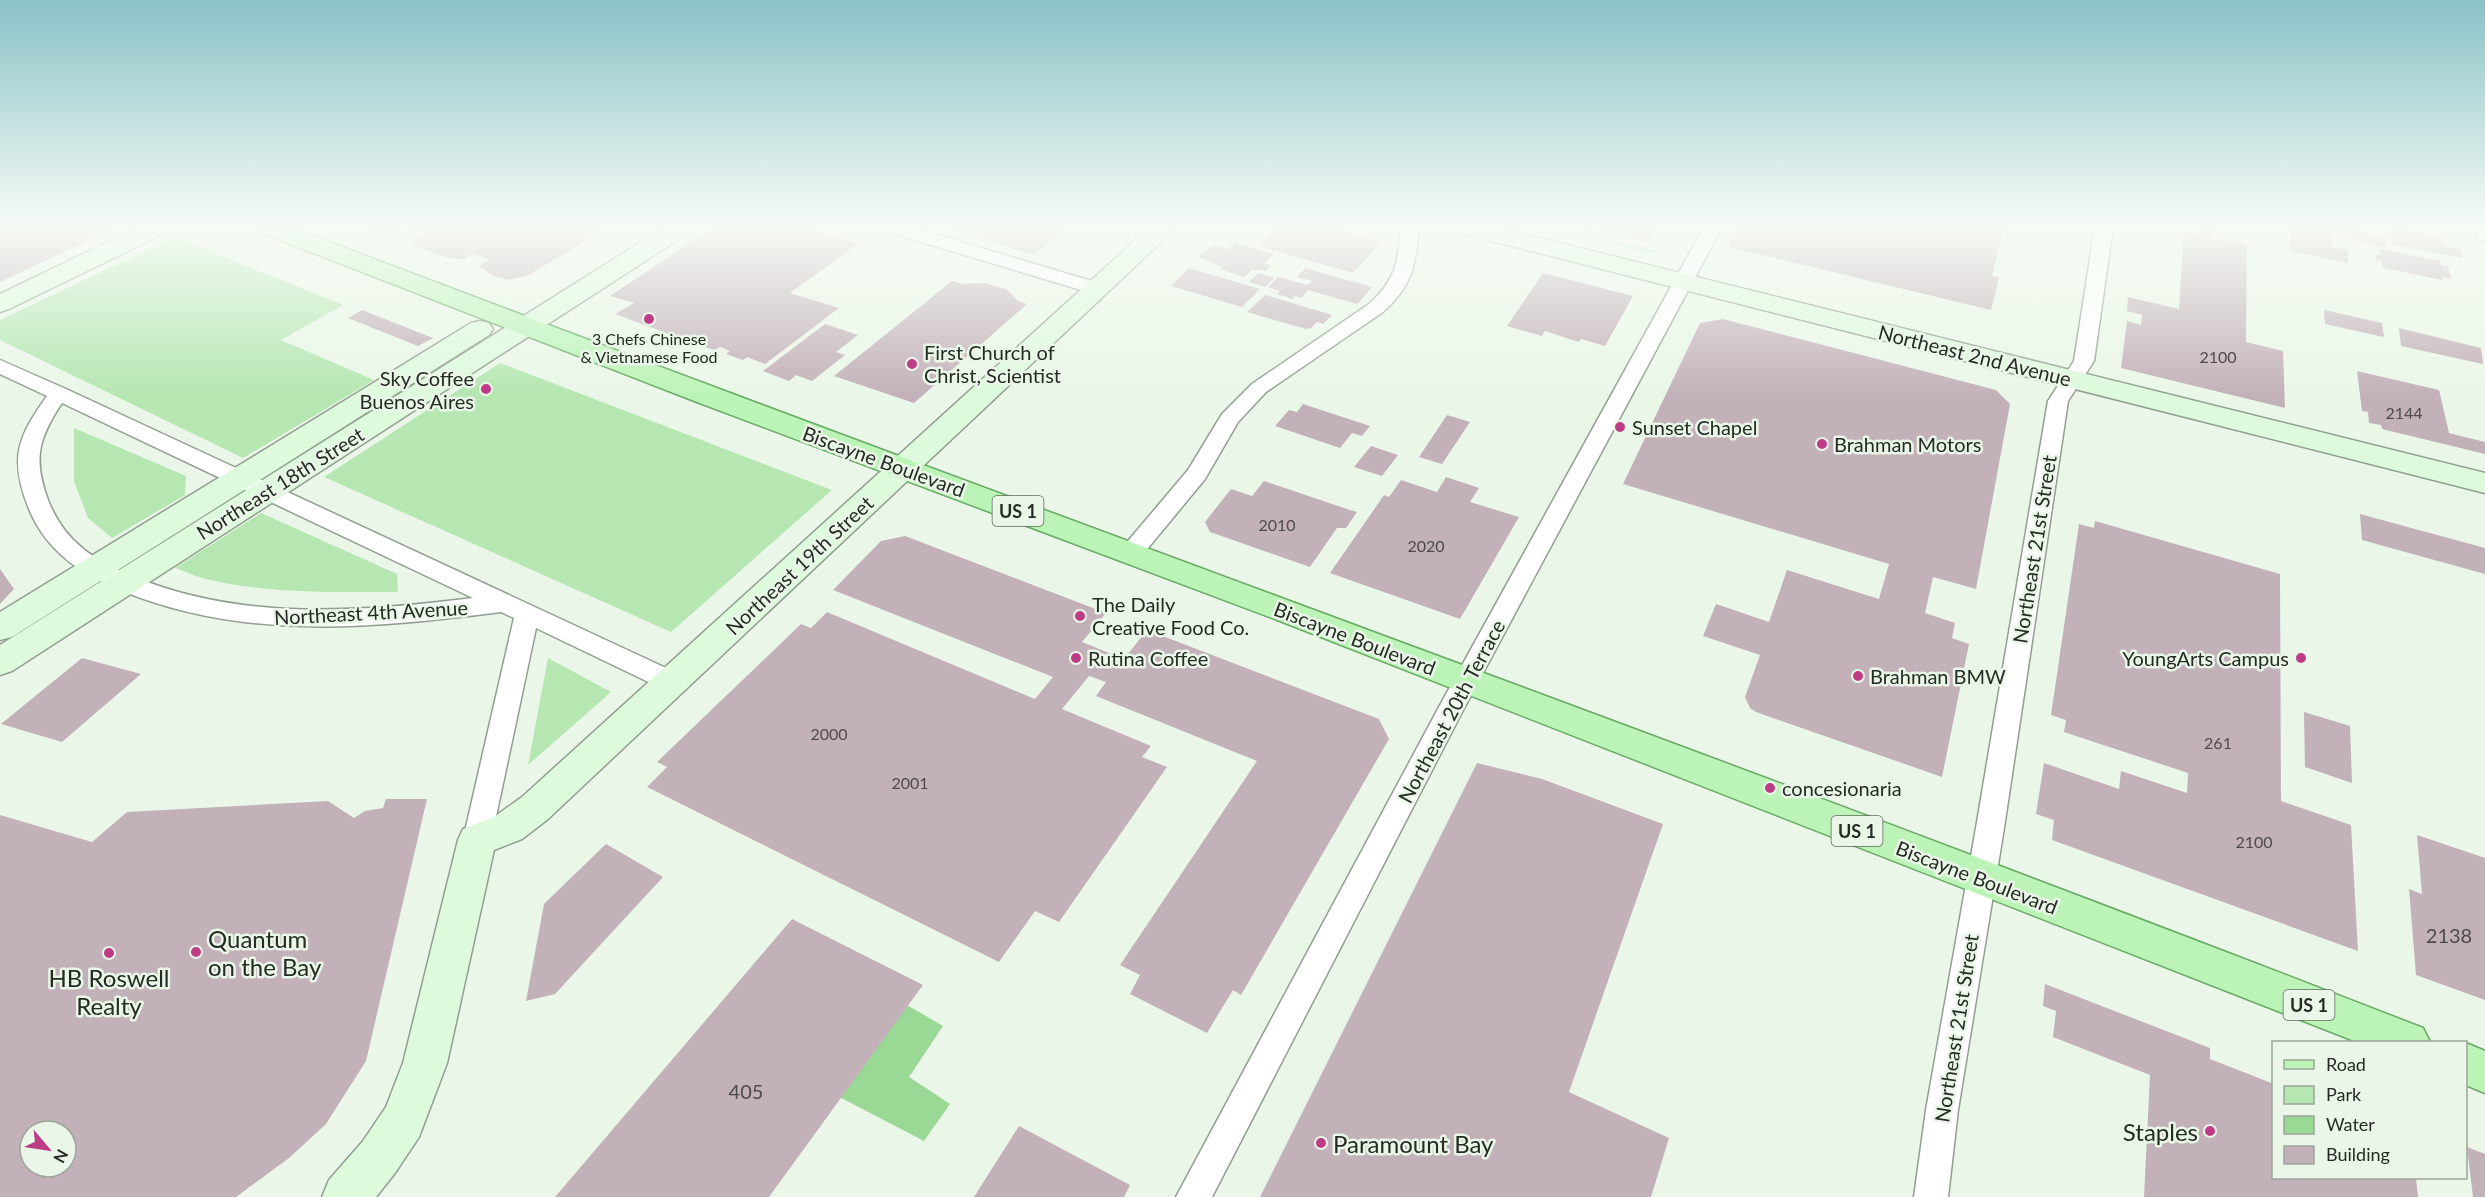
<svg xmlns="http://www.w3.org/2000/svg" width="2485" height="1197" font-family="Lato,sans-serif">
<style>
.green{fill:#b6e6b2}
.water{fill:#9ad895}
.building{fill:#c3b1b9;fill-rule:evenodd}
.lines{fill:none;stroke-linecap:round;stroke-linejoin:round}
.street-casing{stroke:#929e91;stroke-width:3}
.secondary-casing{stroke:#929e91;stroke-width:3}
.primary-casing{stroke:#6aa966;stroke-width:3}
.street{fill:#fff;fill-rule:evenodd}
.secondary{fill:#ddfadc;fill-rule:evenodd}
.primary{fill:#bcf4b8;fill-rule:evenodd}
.poi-dot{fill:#be3c86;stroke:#eaf7e8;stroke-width:2}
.labels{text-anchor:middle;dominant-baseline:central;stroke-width:5;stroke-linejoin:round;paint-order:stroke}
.far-poi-label{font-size:16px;fill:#262b26;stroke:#eaf7e8}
.number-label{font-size:16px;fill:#4d4c4b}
.shield{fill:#eaf7e8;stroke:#616860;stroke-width:1.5}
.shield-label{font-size:18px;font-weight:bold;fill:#262b26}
.poi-label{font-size:20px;fill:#262b26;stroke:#eaf7e8;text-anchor:start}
.street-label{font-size:20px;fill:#262b26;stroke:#eaf7e8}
.near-number-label{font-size:20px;fill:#4d4c4b}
.near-poi-label{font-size:24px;fill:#262b26;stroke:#eaf7e8;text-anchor:start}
</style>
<rect width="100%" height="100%" fill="#eaf7e8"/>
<g class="green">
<polygon points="1579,227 1587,227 1594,235 1663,252 1647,253 1589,239 1581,234"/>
<polygon points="175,237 343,305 281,340 374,380 243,458 0,340 0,320"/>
<polygon points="500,363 832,490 671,632 324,477"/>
<polygon points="74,428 186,476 185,495 112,538 88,518 74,481"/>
<path d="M261,513L397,574L398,592C336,592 271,594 210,580C198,578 187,572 175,568Z"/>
<polygon points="548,658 611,692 528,765"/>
</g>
<polygon class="water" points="893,997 943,1026 909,1077 950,1104 924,1141 824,1089"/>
<g class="building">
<polygon points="0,227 117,227 0,282"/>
<polygon points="608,227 529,275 509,280 492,275 479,266 490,259 473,254 464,259 448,258 415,246 411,240 423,234 404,228 393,235 385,234 361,228"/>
<polygon points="714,227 806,227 858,244 790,293 839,308 765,364 747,357 743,360 726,354 730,351 720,347 715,350 695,344 701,341 692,338 688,341 615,314 634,303 610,296"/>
<polygon points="944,227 1067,227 1034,255"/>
<polygon points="1277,227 1329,227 1382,242 1353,273 1258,246"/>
<polygon points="1600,227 1658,227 1649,243 1598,230"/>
<polygon points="1739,227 2004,227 1992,276 1999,277 1991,310 1729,247"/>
<polygon points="2200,227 2214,227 2213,237 2247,244 2246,342 2283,351 2285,408 2121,368 2127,321 2141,325 2142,315 2127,311 2128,297 2179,309 2184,231 2200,234"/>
<polygon points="2290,227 2342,228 2365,232 2384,237 2386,248 2332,235 2333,247 2348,250 2348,263 2290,251"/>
<polygon points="2391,227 2443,238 2444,246 2461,250 2462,258 2392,244"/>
<polygon points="1235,242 1274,254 1264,263 1271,266 1265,271 1258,269 1255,271 1252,270 1244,277 1220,269 1222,267 1199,257 1213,245 1227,249"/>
<polygon points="2380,249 2440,261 2441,265 2448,266 2451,279 2442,277 2443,280 2383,268 2381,261 2376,260 2374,254 2381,255"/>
<polygon points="1189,268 1260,289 1242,307 1171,286"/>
<polygon points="1305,268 1372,287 1357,304 1308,290 1301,298 1295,296 1293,299 1277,294 1280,291 1268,287 1278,277 1308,285 1312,281 1297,277"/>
<polygon points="1258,273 1274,278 1265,287 1249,282"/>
<polygon points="1543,273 1633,296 1605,346 1581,339 1579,342 1545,331 1542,336 1507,326"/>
<polygon points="952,281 962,284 984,283 1006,289 1018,301 1027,304 914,403 834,376"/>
<polygon points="1265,295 1332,315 1323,324 1317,322 1311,328 1306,329 1247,312"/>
<polygon points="362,310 433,338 418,346 348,318"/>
<polygon points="2324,310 2382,323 2384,337 2325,324"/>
<polygon points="1723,319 1996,390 2010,404 1976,589 1933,577 1925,613 1955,623 1952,638 1969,644 1942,777 1756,712 1750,708 1745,697 1760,655 1703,636 1716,604 1769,622 1787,570 1879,599 1889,564 1623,484 1700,323"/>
<polygon points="825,324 858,335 836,352 845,355 812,381 796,375 789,381 763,371"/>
<polygon points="2399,328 2481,348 2483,364 2401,346"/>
<polygon points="2357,371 2439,390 2449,433 2485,442 2485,454 2382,429 2381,425 2369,423 2368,412 2362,411"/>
<polygon points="1303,404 1370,426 1362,436 1352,433 1340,448 1275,426 1289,410 1297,412"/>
<polygon points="1447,415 1470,422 1442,464 1419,457"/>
<polygon points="1371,446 1398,455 1382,476 1354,467"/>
<polygon points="1446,477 1479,488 1470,502 1519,517 1460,619 1330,573 1384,495 1389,497 1401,480 1437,492"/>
<polygon points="1264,481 1350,510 1357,512 1346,528 1337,528 1310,567 1210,532 1205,522 1231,489 1252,496"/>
<polygon points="2360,514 2485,548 2485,574 2362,540"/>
<polygon points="2095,521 2280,574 2281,801 2351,825 2358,951 2052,840 2054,820 2036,814 2044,763 2119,789 2121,771 2187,793 2188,773 2064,732 2066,720 2051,715 2079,524 2094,528"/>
<polygon points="905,536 1106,613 1082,642 1124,659 1147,630 1379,719 1389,739 1241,995 1233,990 1207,1033 1130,994 1140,975 1120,965 1257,761 1096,696 1106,682 1089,676 1062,709 1151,746 1142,757 1167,767 1059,922 1035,911 999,962 647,787 667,767 657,762 801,624 811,628 827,612 1035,699 1053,677 833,590 881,541"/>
<polygon points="0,569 14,589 0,604"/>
<polygon points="82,658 141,674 62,742 1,724"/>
<polygon points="2304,712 2350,726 2352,783 2305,767"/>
<polygon points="1477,763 1542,779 1663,824 1569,1092 1669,1138 1651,1197 1260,1197"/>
<path d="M386,799H427L366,1061L326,1124L289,1158L236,1197H0V815L92,842L127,812L328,801L354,818L365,811L383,808ZM30,1131H66V1167H30Z"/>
<polygon points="2417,835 2485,858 2485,1000 2416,975 2409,889 2422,894"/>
<polygon points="606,844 663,877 555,994 526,1001 544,904"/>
<polygon points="792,919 923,985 769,1197 555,1197"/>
<polygon points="2045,984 2210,1048 2210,1059 2274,1084 2274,1178 2416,1178 2418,1197 2144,1197 2150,1075 2053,1037 2056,1011 2043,1006"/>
<polygon points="1019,1126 1130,1185 1124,1197 974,1197"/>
<polygon points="2467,1147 2485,1154 2485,1197 2473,1197"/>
</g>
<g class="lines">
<g class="street-casing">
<g id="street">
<polygon points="883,227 911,227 1105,285 1107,289 1105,293 1091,293 885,231"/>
<path d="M1401,227H1419C1416,266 1412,286 1383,312L1266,392L1238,422L1205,479L1139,559L1131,561L1123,559L1119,553L1123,547L1188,470L1222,414L1252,384L1369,304C1396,280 1398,262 1401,227Z"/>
<polygon points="1704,227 1722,227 1461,714 1212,1197 1176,1197 1439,707"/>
<polygon points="2095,227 2113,227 2094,361 2068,401 2004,828 1958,1110 1948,1197 1914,1197 1926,1110 1976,828 2048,401 2074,361"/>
<polygon points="2474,227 2485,227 2485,241 2479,240"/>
<path d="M0,360L66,389L681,675L685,682L681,689L672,692L663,689L536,628L491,840L487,848L477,852L467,848L463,840L514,618L501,612C375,628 247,641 125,592C83,575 47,553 29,509C9,459 17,438 47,396L0,374ZM62,403L473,598C360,612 244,621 137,578C97,563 64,542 48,500C33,459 38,439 62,403Z"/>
</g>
</g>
<g class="secondary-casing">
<g id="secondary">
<polygon points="139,227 171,227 167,232 9,309 0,312 0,294"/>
<polygon points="665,227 694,227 690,232 12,671 0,675 0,645"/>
<polygon points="1150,227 1177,227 548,819 522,839 494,850 447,1063 419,1137 395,1173 376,1197 322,1197 329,1180 363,1141 386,1107 403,1063 458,840 463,829 494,817 522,797"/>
<polygon points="1452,227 1495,227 2485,473 2485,493 1456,232"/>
<polygon points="480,321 489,323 493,329 489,335 12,637 0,640 0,612 471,323"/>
</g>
</g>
<g class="primary-casing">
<g id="primary">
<path d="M255,227H290C1000,498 1715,753 2423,1028L2430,1042H2357L1280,621L697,402L259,232Z"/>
<polygon points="2466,1043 2485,1051 2485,1093 2466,1085"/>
</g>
</g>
<use href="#street" class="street"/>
<use href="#secondary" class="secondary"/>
<use href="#primary" class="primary"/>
</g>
<linearGradient id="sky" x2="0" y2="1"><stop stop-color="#89c2c7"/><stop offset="0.57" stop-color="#f6fbf5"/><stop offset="1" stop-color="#f6fbf5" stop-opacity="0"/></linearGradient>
<rect width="2485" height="395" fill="url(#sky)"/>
<g class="poi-dot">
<circle cx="649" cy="319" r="6"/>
<circle cx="912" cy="364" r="6"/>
<circle cx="486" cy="389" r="6"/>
<circle cx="1620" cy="427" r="6"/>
<circle cx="1822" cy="444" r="6"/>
<circle cx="1080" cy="616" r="6"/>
<circle cx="1076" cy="658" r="6"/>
<circle cx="2301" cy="658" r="6"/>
<circle cx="1858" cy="676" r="6"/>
<circle cx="1770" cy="788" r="6"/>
<circle cx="196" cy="952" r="6"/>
<circle cx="109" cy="953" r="6"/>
<circle cx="2210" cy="1131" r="6"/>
<circle cx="1321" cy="1143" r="6"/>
</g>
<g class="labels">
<g class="far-poi-label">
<text x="649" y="338">3 Chefs Chinese<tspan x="649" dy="18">&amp; Vietnamese Food</tspan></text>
</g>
<g class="number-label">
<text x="2218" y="356">2100</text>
<text x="2404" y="412">2144</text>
<text x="1277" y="524">2010</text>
<text x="1426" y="545">2020</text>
<text x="829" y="733">2000</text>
<text x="2218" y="742">261</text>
<text x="910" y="782">2001</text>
<text x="2254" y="841">2100</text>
</g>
<g class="shield">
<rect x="992.5" y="496" width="51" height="30" rx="4.5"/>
<rect x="1831.5" y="816" width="51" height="30" rx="4.5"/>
<rect x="2283.5" y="990" width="51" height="30" rx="4.5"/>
</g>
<g class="shield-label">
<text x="1018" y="511">US 1</text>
<text x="1857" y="831">US 1</text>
<text x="2309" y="1005">US 1</text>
</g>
<g class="poi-label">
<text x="924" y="352">First Church of<tspan x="924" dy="23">Christ, Scientist</tspan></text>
<text x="474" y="378" text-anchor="end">Sky Coffee<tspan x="474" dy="23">Buenos Aires</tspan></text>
<text x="1632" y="427">Sunset Chapel</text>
<text x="1834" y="444">Brahman Motors</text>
<text x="1092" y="604">The Daily<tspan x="1092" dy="23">Creative Food Co.</tspan></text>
<text x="1088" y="658">Rutina Coffee</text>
<text x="2289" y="658" text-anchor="end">YoungArts Campus</text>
<text x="1870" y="676">Brahman BMW</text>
<text x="1782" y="788">concesionaria</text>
</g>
<g class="street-label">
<text transform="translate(1975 355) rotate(14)">Northeast 2nd Avenue</text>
<text transform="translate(884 461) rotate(20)">Biscayne Boulevard</text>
<text transform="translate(280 483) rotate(-32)">Northeast 18th Street</text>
<text transform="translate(2034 549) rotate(-81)">Northeast 21st Street</text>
<text transform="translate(799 565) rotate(-43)">Northeast 19th Street</text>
<text transform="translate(371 612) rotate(-3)">Northeast 4th Avenue</text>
<text transform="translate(1355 638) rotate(21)">Biscayne Boulevard</text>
<text transform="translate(1451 711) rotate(-62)">Northeast 20th Terrace</text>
<text transform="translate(1977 877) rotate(21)">Biscayne Boulevard</text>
<text transform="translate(1956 1028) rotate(-81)">Northeast 21st Street</text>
</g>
<g class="near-number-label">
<text x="2449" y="935">2138</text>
<text x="746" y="1091">405</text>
</g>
<g class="near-poi-label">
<text x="208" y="938">Quantum<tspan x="208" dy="28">on the Bay</tspan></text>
<text x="109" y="977" text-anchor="middle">HB Roswell<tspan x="109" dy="28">Realty</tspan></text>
<text x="2198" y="1131" text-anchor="end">Staples</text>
<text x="1333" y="1143">Paramount Bay</text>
</g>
</g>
<rect x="2272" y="1041" width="195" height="138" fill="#eaf7e8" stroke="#9ca59a" stroke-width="1.5"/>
<rect x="2284" y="1060" width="30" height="9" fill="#bcf4b8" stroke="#9ca59a" stroke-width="1.5"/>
<text x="2326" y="1071" font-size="18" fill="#262b26">Road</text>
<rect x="2284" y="1086" width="30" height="18" fill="#b6e6b2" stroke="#9ca59a" stroke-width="1.5"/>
<text x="2326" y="1101" font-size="18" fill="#262b26">Park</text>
<rect x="2284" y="1116" width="30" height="18" fill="#9ad895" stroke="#9ca59a" stroke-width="1.5"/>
<text x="2326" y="1131" font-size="18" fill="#262b26">Water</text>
<rect x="2284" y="1146" width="30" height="18" fill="#c3b1b9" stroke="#9ca59a" stroke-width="1.5"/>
<text x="2326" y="1161" font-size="18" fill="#262b26">Building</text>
<g transform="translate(48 1149) rotate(119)"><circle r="28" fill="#eaf7e8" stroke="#9ca59a" stroke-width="1.5"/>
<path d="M0-4.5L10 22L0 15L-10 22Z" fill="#be3c86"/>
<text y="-9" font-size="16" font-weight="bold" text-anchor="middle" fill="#262b26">N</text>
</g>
</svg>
